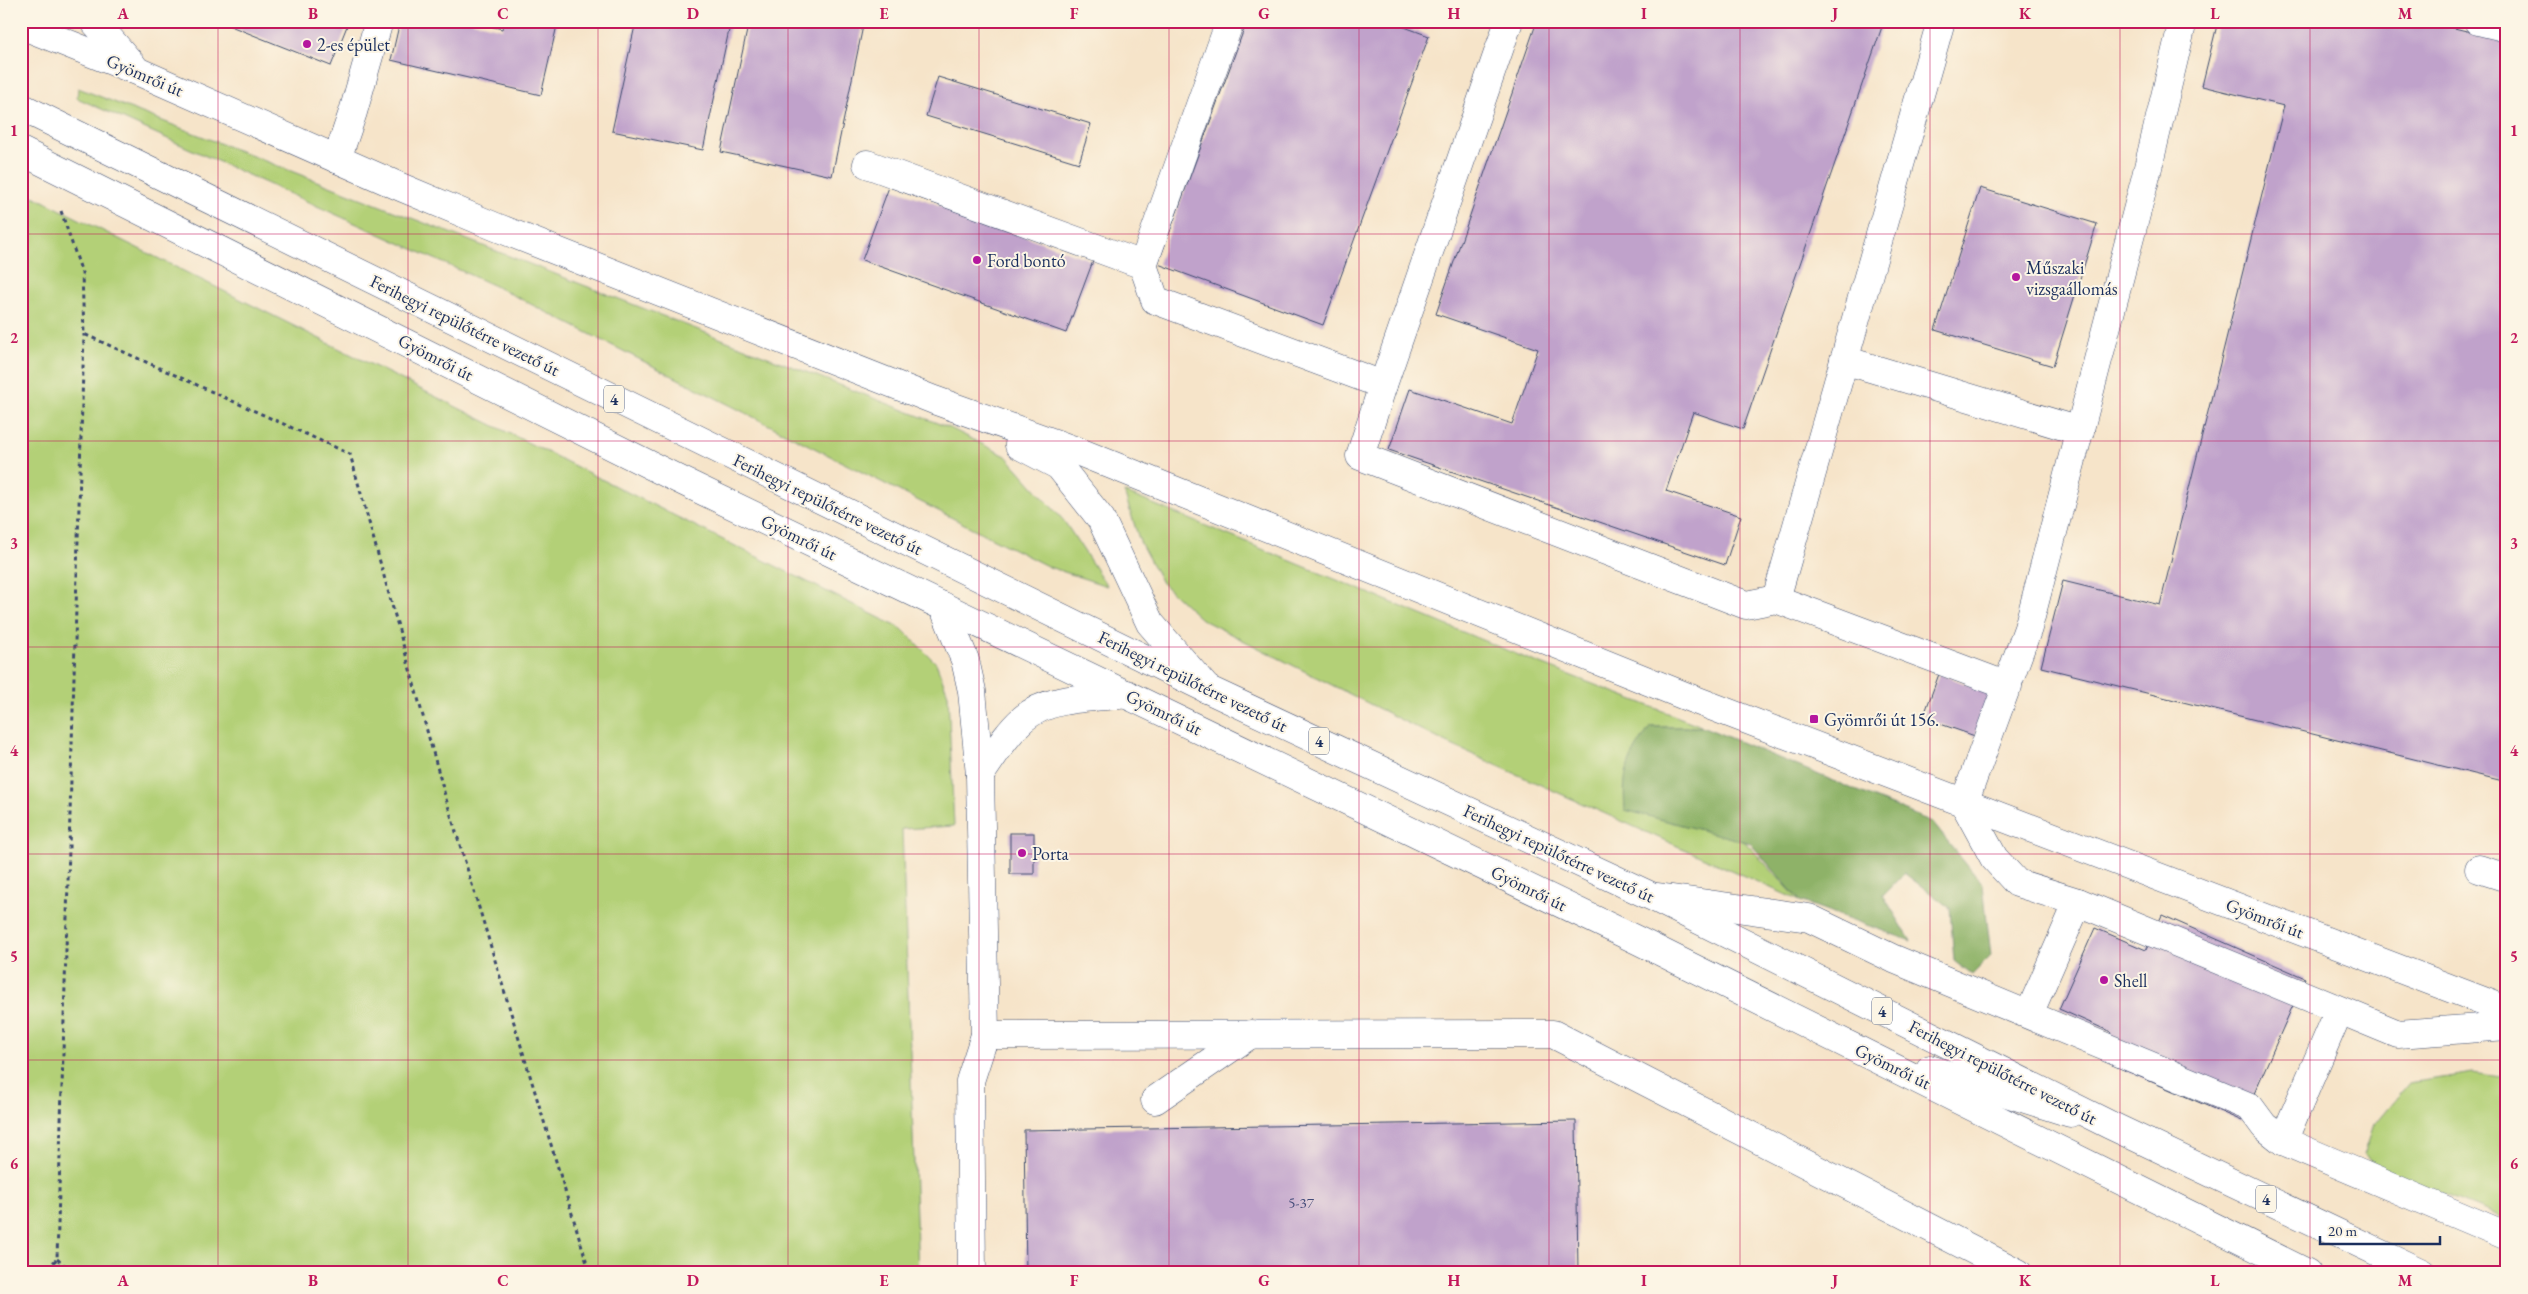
<svg xmlns="http://www.w3.org/2000/svg" width="2528" height="1294" font-family="'EB Garamond',serif">
<style>
.green{fill:#b3d077;stroke:#67806a}
.forest{fill:#8eb268;stroke:#547063}
.building{fill:#c0a2cb}
.lines{fill:none;stroke-linecap:round;stroke-linejoin:round}
.minor-casing{stroke:#3c4a6e;stroke-width:29}
.major-casing{stroke:#3c4a6e;stroke-width:29}
.path{stroke:#3c4a6e;stroke-width:3;stroke-dasharray:4 4;stroke-linecap:butt}
.minor{stroke:#fff;stroke-width:28}
.major{stroke:#fff;stroke-width:28}
.grid{fill:none;stroke:#c2185b;stroke-width:1;stroke-opacity:0.55}
.poi-dot{fill:#b5179e;stroke:#fcf5e5;stroke-width:2}
.labels{text-anchor:middle;dominant-baseline:central;stroke-width:4;stroke-linejoin:round;paint-order:stroke}
.number-label{font-size:15px;fill:#444c79}
.shield{fill:#fcf5e5;stroke:#5e6a86;stroke-width:1}
.shield-label{font-size:16px;font-weight:bold;fill:#1b2f5e}
.poi-label{font-size:18px;fill:#1b2f5e;stroke:#fcf5e5;text-anchor:start}
.street-label{font-size:18px;fill:#1b2f5e;stroke:#fcf5e5}
.neatline{fill:none;stroke:#c2185b;stroke-width:2}
.grid-label{font-size:16px;text-anchor:middle;font-weight:bold;fill:#c2185b}
</style>
<rect width="100%" height="100%" fill="#fcf5e5"/>
<filter id="ink" filterUnits="userSpaceOnUse"><feTurbulence type="fractalNoise" baseFrequency=".02" numOctaves="2"/><feDisplacementMap in="SourceGraphic" scale="10" xChannelSelector="R" yChannelSelector="G"/><feConvolveMatrix kernelMatrix="1 2 1 2 8 2 1 2 1" color-interpolation-filters="sRGB"/></filter>
<filter id="wash" filterUnits="userSpaceOnUse"><feTurbulence type="fractalNoise" baseFrequency=".0096" numOctaves="4" result="noise"/><feDisplacementMap in="SourceGraphic" scale="20" xChannelSelector="R" yChannelSelector="G"/><feGaussianBlur stdDeviation="1.12" result="paint"/><feColorMatrix in="noise" values="0 0 0 0 0 0 0 0 0 0 0 0 0 0 0 0 0 1.4 0 .05"/><feComposite in="paint" operator="in"/></filter>
<g filter="url(#wash)">
<rect width="100%" height="100%" fill="#f6e4c9"/>
<g class="green">
<polygon points="78,88 950,428 1006,456 1064,521 1107,586 1049,567 497,287 77,98"/>
<polygon points="21,190 902,629 936,663 948,694 954,826 902,829 918,1273 21,1273"/>
<polygon points="1124,492 1528,659 1704,727 1650,727 1625,809 1744,841 1800,901 1447,743 1201,619 1162,583 1140,542"/>
<polygon points="2473,1073 2507,1078 2507,1219 2378,1168 2364,1155 2374,1125 2409,1083"/>
</g>
<path class="forest" d="M1650,727H1704L1932,822L1983,885L1991,956L1972,975L1954,961L1950,908L1904,873L1883,895L1911,941L1800,901L1750,843L1625,810C1622,769 1628,760 1650,727Z"/>
<g id="blocks">
<g class="building">
<polygon points="218,21 349,21 331,66"/>
<polygon points="400,21 469,21 502,29 504,21 558,21 541,95 391,60"/>
<polygon points="636,21 731,21 703,150 612,131"/>
<polygon points="749,21 864,21 832,176 721,152"/>
<polygon points="1247,21 1388,21 1429,36 1323,325 1158,264"/>
<polygon points="1537,21 1884,21 1743,429 1693,412 1666,491 1741,516 1725,565 1389,450 1410,389 1512,424 1538,349 1436,314"/>
<polygon points="2218,21 2426,21 2507,41 2507,782 2041,667 2063,581 2160,605 2284,106 2202,86"/>
<polygon points="938,77 1091,124 1079,163 926,116"/>
<polygon points="889,187 1093,261 1066,333 862,260"/>
<polygon points="1980,188 2097,224 2053,366 1935,330"/>
<polygon points="1939,674 1991,693 1975,736 1923,718"/>
<rect x="1010" y="833" width="24" height="41"/>
<polygon points="2162,915 2305,978 2242,1121 2099,1059 2111,1032 2059,1009 2095,928 2146,950"/>
<polygon points="1576,1121 1578,1273 1026,1273 1024,1130"/>
</g>
</g>
</g>
<g filter="url(#ink)">
<use href="#blocks" fill-opacity="0" stroke="#3c4a6e" stroke-width="1"/>
<g class="lines">
<g class="minor-casing">
<g id="minor">
<polyline points="94,21 133,66"/>
<polyline points="2183,21 2145,180 2028,628 1964,803 1994,858 2017,883 2078,902 2398,1034 2507,1026"/>
<polyline points="2478,21 2507,28"/>
<polyline points="21,25 137,71 403,188 496,227 934,400 1082,453 1690,698 2507,1010"/>
<polyline points="21,151 678,479 1639,941 2307,1273"/>
<polyline points="337,159 353,112 379,21"/>
<polyline points="867,164 1143,265 1155,300 1383,385 1360,456 1746,605 1776,599 2008,686"/>
<polyline points="1143,265 1230,21"/>
<polyline points="1844,360 2080,431"/>
<polyline points="1383,385 1509,21"/>
<polyline points="1019,445 1059,466 1101,519 1150,623 1207,689"/>
<polyline points="1776,599 1941,21"/>
<polyline points="943,606 965,660 972,691 980,775 985,1035 970,1081 972,1273"/>
<path d="M980,775C993,757 1006,734 1023,719C1049,696 1093,698 1127,694"/>
<polyline points="2479,869 2507,878"/>
<polyline points="1658,897 1809,918 1894,959 2250,1107 2264,1126 2283,1141 2507,1236"/>
<polyline points="2029,1014 2078,902"/>
<polyline points="985,1035 1553,1034 2018,1273"/>
<polyline points="1930,1069 2070,1113"/>
<polyline points="1155,1100 1251,1034"/>
<polyline points="2283,1141 2339,1011"/>
</g>
</g>
<g class="major-casing">
<polyline id="major" points="21,107 1207,689 1653,897 2110,1125 2422,1273"/>
</g>
<g class="path">
<polyline points="61,211 82,273 84,334 350,454 446,799 590,1273"/>
<polyline points="57,1259 74,1273"/>
<polyline points="41,1273 57,1259 84,334"/>
</g>
<use href="#minor" class="minor"/>
<use href="#major" class="major"/>
</g>
</g>
<path class="grid" d="M218,21V1273M408,21V1273M598,21V1273M788,21V1273M979,21V1273M1169,21V1273M1359,21V1273M1549,21V1273M1740,21V1273M1930,21V1273M2120,21V1273M2310,21V1273M21,234H2507M21,441H2507M21,647H2507M21,854H2507M21,1060H2507"/>
<g class="poi-dot">
<circle cx="307" cy="44" r="5"/>
<circle cx="977" cy="260" r="5"/>
<circle cx="2016" cy="277" r="5"/>
<rect x="1809" y="714" width="10" height="10" rx="2.5"/>
<circle cx="1022" cy="853" r="5"/>
<circle cx="2104" cy="980" r="5"/>
</g>
<g class="labels">
<g class="number-label">
<text x="1301" y="1202">5-37</text>
</g>
<g class="shield">
<rect x="604" y="385.5" width="20" height="27" rx="4"/>
<rect x="1309" y="727.5" width="20" height="27" rx="4"/>
<rect x="1872" y="997.5" width="20" height="27" rx="4"/>
<rect x="2256" y="1185.5" width="20" height="27" rx="4"/>
</g>
<g class="shield-label">
<text x="614" y="399">4</text>
<text x="1319" y="741">4</text>
<text x="1882" y="1011">4</text>
<text x="2266" y="1199">4</text>
</g>
<g class="poi-label">
<text x="317" y="44">2-es épület</text>
<text x="987" y="260">Ford bontó</text>
<text x="2026" y="267">Műszaki<tspan x="2026" dy="21">vizsgaállomás</tspan></text>
<text x="1824" y="719">Gyömrői út 156.</text>
<text x="1032" y="853">Porta</text>
<text x="2114" y="980">Shell</text>
</g>
<g class="street-label">
<text transform="translate(145 75) rotate(23)">Gyömrői út</text>
<text transform="translate(465 325) rotate(26)">Ferihegyi repülőtérre vezető út</text>
<text transform="translate(436 357) rotate(27)">Gyömrői út</text>
<text transform="translate(828 504) rotate(26)">Ferihegyi repülőtérre vezető út</text>
<text transform="translate(799 537) rotate(26)">Gyömrői út</text>
<text transform="translate(1193 681) rotate(26)">Ferihegyi repülőtérre vezető út</text>
<text transform="translate(1164 712) rotate(26)">Gyömrői út</text>
<text transform="translate(1559 853) rotate(25)">Ferihegyi repülőtérre vezető út</text>
<text transform="translate(1529 888) rotate(26)">Gyömrői út</text>
<text transform="translate(2265 918) rotate(21)">Gyömrői út</text>
<text transform="translate(1893 1066) rotate(26)">Gyömrői út</text>
<text transform="translate(2003 1072) rotate(27)">Ferihegyi repülőtérre vezető út</text>
</g>
</g>
<rect width="2528" height="1294" fill="none" stroke="#fcf5e5" stroke-width="55"/>
<path d="M2320 1236v8h120v-8" fill="none" stroke="#1b2f5e" stroke-width="2.5"/>
<text x="2328" y="1236" font-size="15" fill="#1b2f5e" stroke="#fcf5e5" stroke-width="4" paint-order="stroke">20 m</text>
<rect x="28" y="28" width="2472" height="1238" class="neatline"/>
<g class="grid-label">
<text x="123" y="19">A</text>
<text x="313" y="19">B</text>
<text x="503" y="19">C</text>
<text x="693" y="19">D</text>
<text x="884" y="19">E</text>
<text x="1074" y="19">F</text>
<text x="1264" y="19">G</text>
<text x="1454" y="19">H</text>
<text x="1644" y="19">I</text>
<text x="1835" y="19">J</text>
<text x="2025" y="19">K</text>
<text x="2215" y="19">L</text>
<text x="2405" y="19">M</text>
<text x="14" y="136">1</text>
<text x="2514" y="136">1</text>
<text x="14" y="343">2</text>
<text x="2514" y="343">2</text>
<text x="14" y="549">3</text>
<text x="2514" y="549">3</text>
<text x="14" y="756">4</text>
<text x="2514" y="756">4</text>
<text x="14" y="962">5</text>
<text x="2514" y="962">5</text>
<text x="14" y="1169">6</text>
<text x="2514" y="1169">6</text>
<text x="123" y="1286">A</text>
<text x="313" y="1286">B</text>
<text x="503" y="1286">C</text>
<text x="693" y="1286">D</text>
<text x="884" y="1286">E</text>
<text x="1074" y="1286">F</text>
<text x="1264" y="1286">G</text>
<text x="1454" y="1286">H</text>
<text x="1644" y="1286">I</text>
<text x="1835" y="1286">J</text>
<text x="2025" y="1286">K</text>
<text x="2215" y="1286">L</text>
<text x="2405" y="1286">M</text>
</g>
</svg>
